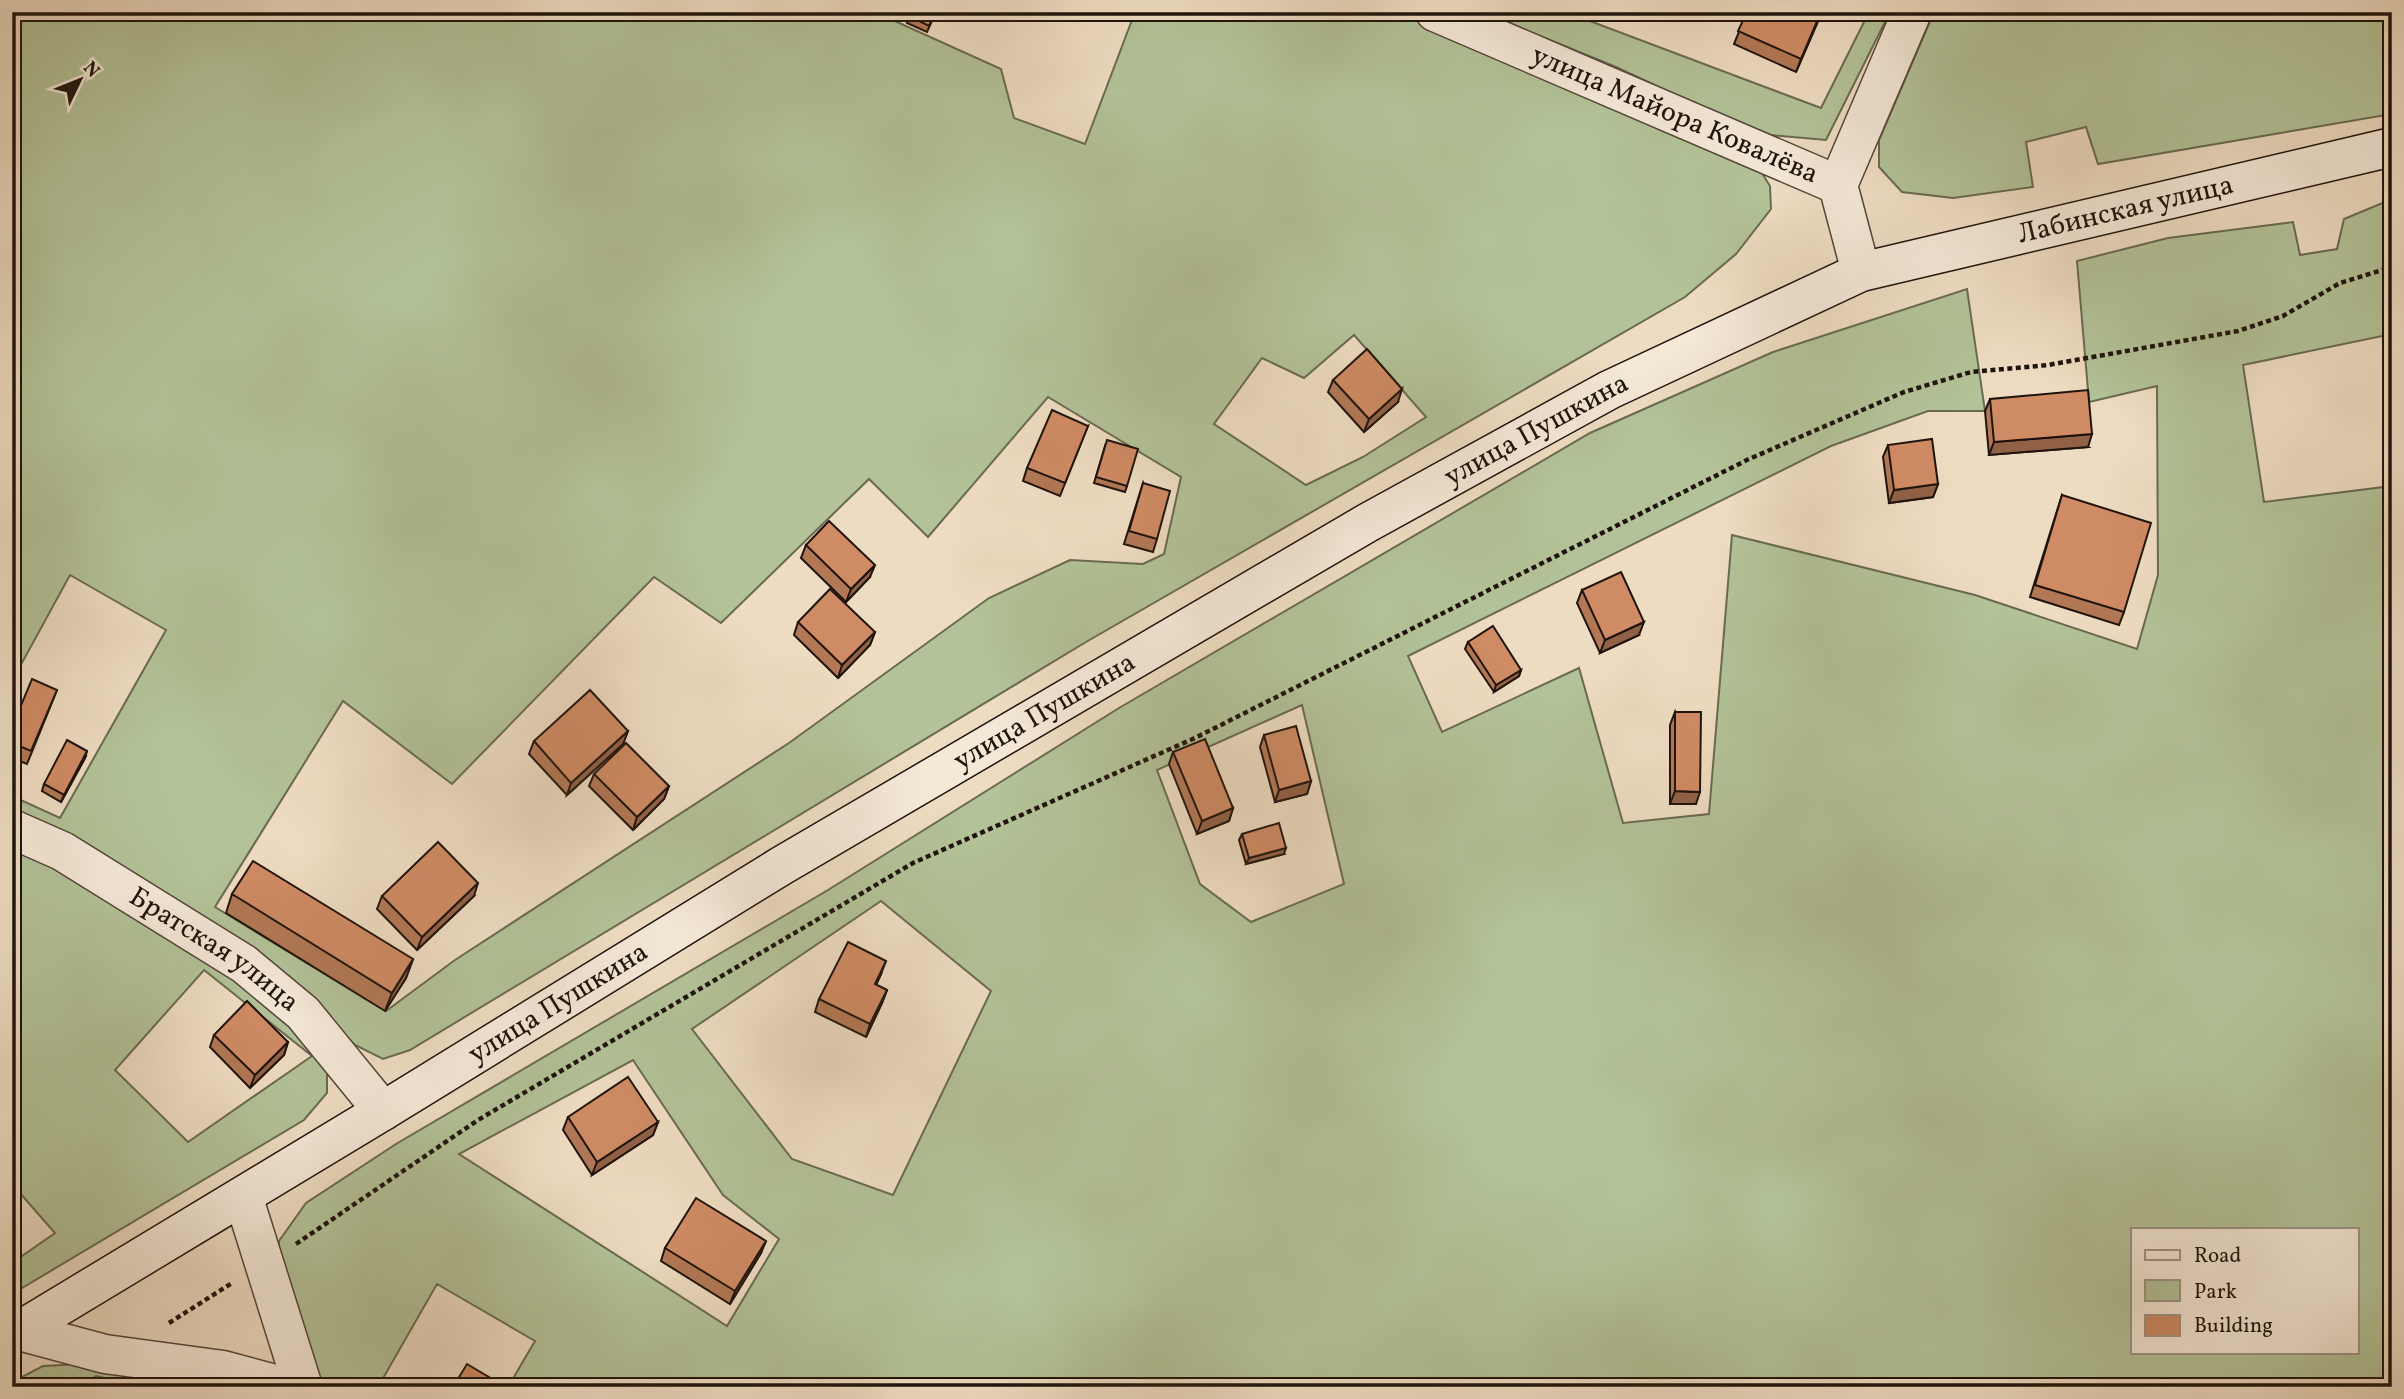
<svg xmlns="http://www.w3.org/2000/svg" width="2404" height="1399" font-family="Vollkorn,serif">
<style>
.green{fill:#b3c298;stroke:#696a52;stroke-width:2;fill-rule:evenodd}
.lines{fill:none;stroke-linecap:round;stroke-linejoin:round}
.minor-casing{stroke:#53453a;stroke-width:41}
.tertiary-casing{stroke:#53453a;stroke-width:41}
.secondary-casing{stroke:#1f130d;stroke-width:41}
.path{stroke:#1f130d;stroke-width:4.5;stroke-dasharray:5 3.5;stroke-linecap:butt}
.minor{stroke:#f4e8d7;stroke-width:38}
.tertiary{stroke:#f4e8d7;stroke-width:38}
.secondary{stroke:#f4e8d7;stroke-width:38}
.wall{fill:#b27856;stroke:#1f130d;stroke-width:2}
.shaded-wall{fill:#916146;stroke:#1f130d;stroke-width:2}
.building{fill:#cf8b64;stroke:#1f130d;stroke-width:2}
.labels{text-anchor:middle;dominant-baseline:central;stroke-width:6;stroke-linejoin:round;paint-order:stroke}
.street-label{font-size:28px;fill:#1f130d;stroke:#f4e8d7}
</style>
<rect width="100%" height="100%" fill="#eedcc2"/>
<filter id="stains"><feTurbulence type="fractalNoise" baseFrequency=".00286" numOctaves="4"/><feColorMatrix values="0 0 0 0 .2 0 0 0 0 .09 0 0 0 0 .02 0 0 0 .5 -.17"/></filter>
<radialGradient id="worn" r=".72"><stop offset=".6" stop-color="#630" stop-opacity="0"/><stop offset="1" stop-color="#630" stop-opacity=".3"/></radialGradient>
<g class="green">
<path d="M12,12H875L1001,69L1014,118L1085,144L1135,12H1401L1755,162L1770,186L1771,209L1736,254L1685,297L1086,642L410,1050L383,1059L355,1045L316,1007L12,820V796L60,818L166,630L70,575L12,681ZM1354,335L1426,417L1363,457L1306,485L1214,424L1262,358L1304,378ZM1048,397L1181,477L1164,554L1143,564L1070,560L989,598L789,743L455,960L386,1011L215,907L343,701L452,784L654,577L721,623L869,479L928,537Z"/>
<polygon points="1482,12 1566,12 1821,108 1869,12 1890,12 1826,140 1759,134 1616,67"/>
<polygon points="1934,12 2392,12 2392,114 2098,164 2086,127 2026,142 2033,187 1953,198 1902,192 1879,167 1879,140"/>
<path d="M2392,199V334L2243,365L2264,502L2392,486V1387H508L535,1341L437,1284L378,1387H314L280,1293L279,1241L306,1203L396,1144L828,890L1119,708L1590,433L1773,352L1967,289L1985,411H1928L1831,446L1408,656L1442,732L1579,668L1623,823L1709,814L1732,535L1975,595L2137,649L2158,575L2157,386L2089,402L2077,261L2168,238L2293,222L2300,255L2337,249L2344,219ZM1302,705L1344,884L1251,922L1200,884L1157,770ZM881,901L991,991L893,1195L792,1159L692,1029ZM633,1060L723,1195L779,1239L727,1326L459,1154ZM2133,1229H2357V1352H2133Z"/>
<path d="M12,838L242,972L327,1063V1093L304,1120L12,1294V1263L55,1233L12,1184ZM204,970L312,1056L188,1142L115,1070Z"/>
<polygon points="101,1363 254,1387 146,1387 96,1376 80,1387 12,1387 12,1382 43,1366"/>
</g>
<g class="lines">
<g class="minor-casing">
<g id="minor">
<path id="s1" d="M1435,12L1838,185"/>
<path id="s2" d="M12,829L62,851L244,964L303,1013L383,1111"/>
<polyline points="243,1196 303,1387"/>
<polyline points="19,1331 105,1354 223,1370 286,1387"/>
</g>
</g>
<g class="tertiary-casing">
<polyline id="tertiary" points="1861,272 1838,185 1912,12"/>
</g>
<g class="secondary-casing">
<g id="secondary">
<path id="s3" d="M12,1335L383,1111L781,866L1367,523L1609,390L1861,272L2392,147"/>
</g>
</g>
<g class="path">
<polyline points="296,1244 478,1120 913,863 1195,738 1749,459 1904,392 1971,372 2048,365 2238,331 2283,316 2340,283 2392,267"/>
<polyline points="169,1323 232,1283"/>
</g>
<use href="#minor" class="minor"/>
<use href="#tertiary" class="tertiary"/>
<use href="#secondary" class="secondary"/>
</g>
<g class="wall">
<polygon points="911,12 936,12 927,32 907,23"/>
<polygon points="1064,12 1073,12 1072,16"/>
<polygon points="1747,12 1822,12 1796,72 1734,44"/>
<polygon points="1333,380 1398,402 1364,432 1328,392"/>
<polygon points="1990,399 2088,447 1989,455 1985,411"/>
<polygon points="1088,426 1060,496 1023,481 1027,468"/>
<polygon points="1888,445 1938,484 1933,497 1889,503 1883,457"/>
<polygon points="1105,446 1127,486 1125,492 1094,483"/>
<polygon points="1143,483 1157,539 1153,552 1124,544"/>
<polygon points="2062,495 2124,612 2119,625 2030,597"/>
<polygon points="806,545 870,577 846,602 801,558"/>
<polygon points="1582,590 1639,635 1600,653 1577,603"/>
<polygon points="798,622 875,632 870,645 838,678 794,635"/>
<polygon points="1468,642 1521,670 1519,676 1494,692 1465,649"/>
<polygon points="57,690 27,764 12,758 12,727"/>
<polygon points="1675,712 1696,804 1670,804 1670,725"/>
<polygon points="628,731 623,744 567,795 529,754 534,741"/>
<polygon points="1264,735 1311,781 1307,794 1275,802 1260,747"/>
<polygon points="1173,752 1233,808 1229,821 1197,834 1169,764"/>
<polygon points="85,758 61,802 42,791 44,784"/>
<polygon points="594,774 669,786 664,799 633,830 589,786"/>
<polygon points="1242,834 1284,854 1246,864 1239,840"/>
<polygon points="232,894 413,959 406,978 385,1011 226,913"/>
<polygon points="382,896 474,896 417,950 377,909"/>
<polygon points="881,974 876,985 887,990 882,1003 866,1037 815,1012 819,999"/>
<polygon points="214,1035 288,1042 284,1055 250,1088 210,1047"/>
<polygon points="568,1117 658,1122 653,1135 592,1175 563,1130"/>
<polygon points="665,1248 761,1253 730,1304 661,1261"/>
</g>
<g class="shaded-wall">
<polygon points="1821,12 1822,12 1796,72 1801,59"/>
<polygon points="1402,389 1398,402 1364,432 1369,419"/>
<polygon points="2092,434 2088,447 1989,455 1994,442"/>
<polygon points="1938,484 1933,497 1889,503 1894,490"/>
<polygon points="875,565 870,577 846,602 851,589"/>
<polygon points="1644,622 1639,635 1600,653 1605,640"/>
<polygon points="875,632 870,645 838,678 842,665"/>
<polygon points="1521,670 1519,676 1494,692 1496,685"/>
<polygon points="628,731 623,744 567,795 571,783"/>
<polygon points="87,751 85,758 61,802 64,795"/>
<polygon points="1311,781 1307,794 1275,802 1279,790"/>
<polygon points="669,786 664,799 633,830 637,817"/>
<polygon points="1675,791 1700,792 1696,804 1670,804"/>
<polygon points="1233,808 1229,821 1197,834 1202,821"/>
<polygon points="1286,848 1284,854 1246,864 1249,858"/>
<polygon points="478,883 474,896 417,950 422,937"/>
<polygon points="413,959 406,978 385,1011 392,993"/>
<polygon points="886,961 881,974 870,997 875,984"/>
<polygon points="887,990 882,1003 866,1037 870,1024"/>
<polygon points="288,1042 284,1055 250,1088 255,1075"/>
<polygon points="658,1122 653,1135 592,1175 597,1162"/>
<polygon points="766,1241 761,1253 730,1304 735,1291"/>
</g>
<g class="building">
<polygon points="911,12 935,12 929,26 909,16"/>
<polygon points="1747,12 1821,12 1801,59 1738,31"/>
<polygon points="1367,349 1402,389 1369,419 1333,380"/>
<polygon points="2088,390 2092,434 1994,442 1990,399"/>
<polygon points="1052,410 1088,426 1065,483 1027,468"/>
<polygon points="1932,439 1938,484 1894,490 1888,445"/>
<polygon points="1107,440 1138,449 1127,486 1096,477"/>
<polygon points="1143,483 1170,491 1157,539 1129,531"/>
<polygon points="2062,495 2151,523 2124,612 2035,585"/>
<polygon points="829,521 875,565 851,589 806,545"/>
<polygon points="1621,572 1644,622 1605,640 1582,590"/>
<polygon points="830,589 875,632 842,665 798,622"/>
<polygon points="1493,626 1521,670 1496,685 1468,642"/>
<polygon points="32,679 57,690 31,751 12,743 12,727"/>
<polygon points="590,690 628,731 571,783 534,741"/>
<polygon points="1675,712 1701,712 1700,792 1675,791"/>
<polygon points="1296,726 1311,781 1279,790 1264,735"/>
<polygon points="1205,739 1233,808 1202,821 1173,752"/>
<polygon points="67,740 87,751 64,795 44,784"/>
<polygon points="626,743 669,786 637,817 594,774"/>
<polygon points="1279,823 1286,848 1249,858 1242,834"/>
<polygon points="438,842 478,883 422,937 382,896"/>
<polygon points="253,861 413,959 392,993 232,894"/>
<polygon points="848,942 886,961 875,984 887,990 870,1024 819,999"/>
<polygon points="247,1001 288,1042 255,1075 214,1035"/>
<polygon points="628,1077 658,1122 597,1162 568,1117"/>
<polygon points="696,1198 766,1241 735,1291 665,1248"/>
<polygon points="467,1364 492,1379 488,1387 453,1387"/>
</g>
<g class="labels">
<g class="street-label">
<text stroke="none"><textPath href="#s1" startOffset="261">улица Майора Ковалёва</textPath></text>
<text stroke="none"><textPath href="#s3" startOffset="2406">Лабинская улица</textPath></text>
<text stroke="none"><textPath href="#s3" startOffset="1773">улица Пушкина</textPath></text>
<text stroke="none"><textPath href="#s3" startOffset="1206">улица Пушкина</textPath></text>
<text stroke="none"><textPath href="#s2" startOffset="236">Братская улица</textPath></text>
<text stroke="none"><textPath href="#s3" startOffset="639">улица Пушкина</textPath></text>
</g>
</g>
<rect width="2404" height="1399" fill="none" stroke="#eedcc2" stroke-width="42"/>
<rect x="14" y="14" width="2376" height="1371" fill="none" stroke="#1f130d" stroke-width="3.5"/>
<rect x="21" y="21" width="2362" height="1357" fill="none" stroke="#1f130d" stroke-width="2"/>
<rect x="2131" y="1228" width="228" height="126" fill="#f4e8d7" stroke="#9f9386" stroke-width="2"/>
<rect x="2145" y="1250" width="35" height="10" fill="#f4e8d7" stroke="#9f9386" stroke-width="2"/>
<text x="2194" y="1262" font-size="21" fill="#1f130d">Road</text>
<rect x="2145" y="1280" width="35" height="21" fill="#b3c298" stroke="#9f9386" stroke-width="2"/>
<text x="2194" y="1298" font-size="21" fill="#1f130d">Park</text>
<rect x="2145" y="1315" width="35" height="21" fill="#cf8b64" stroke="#9f9386" stroke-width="2"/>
<text x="2194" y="1332" font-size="21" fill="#1f130d">Building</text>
<g transform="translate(80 80) rotate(47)" stroke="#f4e8d7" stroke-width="5" paint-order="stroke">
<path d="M0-5L12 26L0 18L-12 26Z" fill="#1f130d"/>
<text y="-10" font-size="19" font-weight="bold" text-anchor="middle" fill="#1f130d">N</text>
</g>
<rect width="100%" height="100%" filter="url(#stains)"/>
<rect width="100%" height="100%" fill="url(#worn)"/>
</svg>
